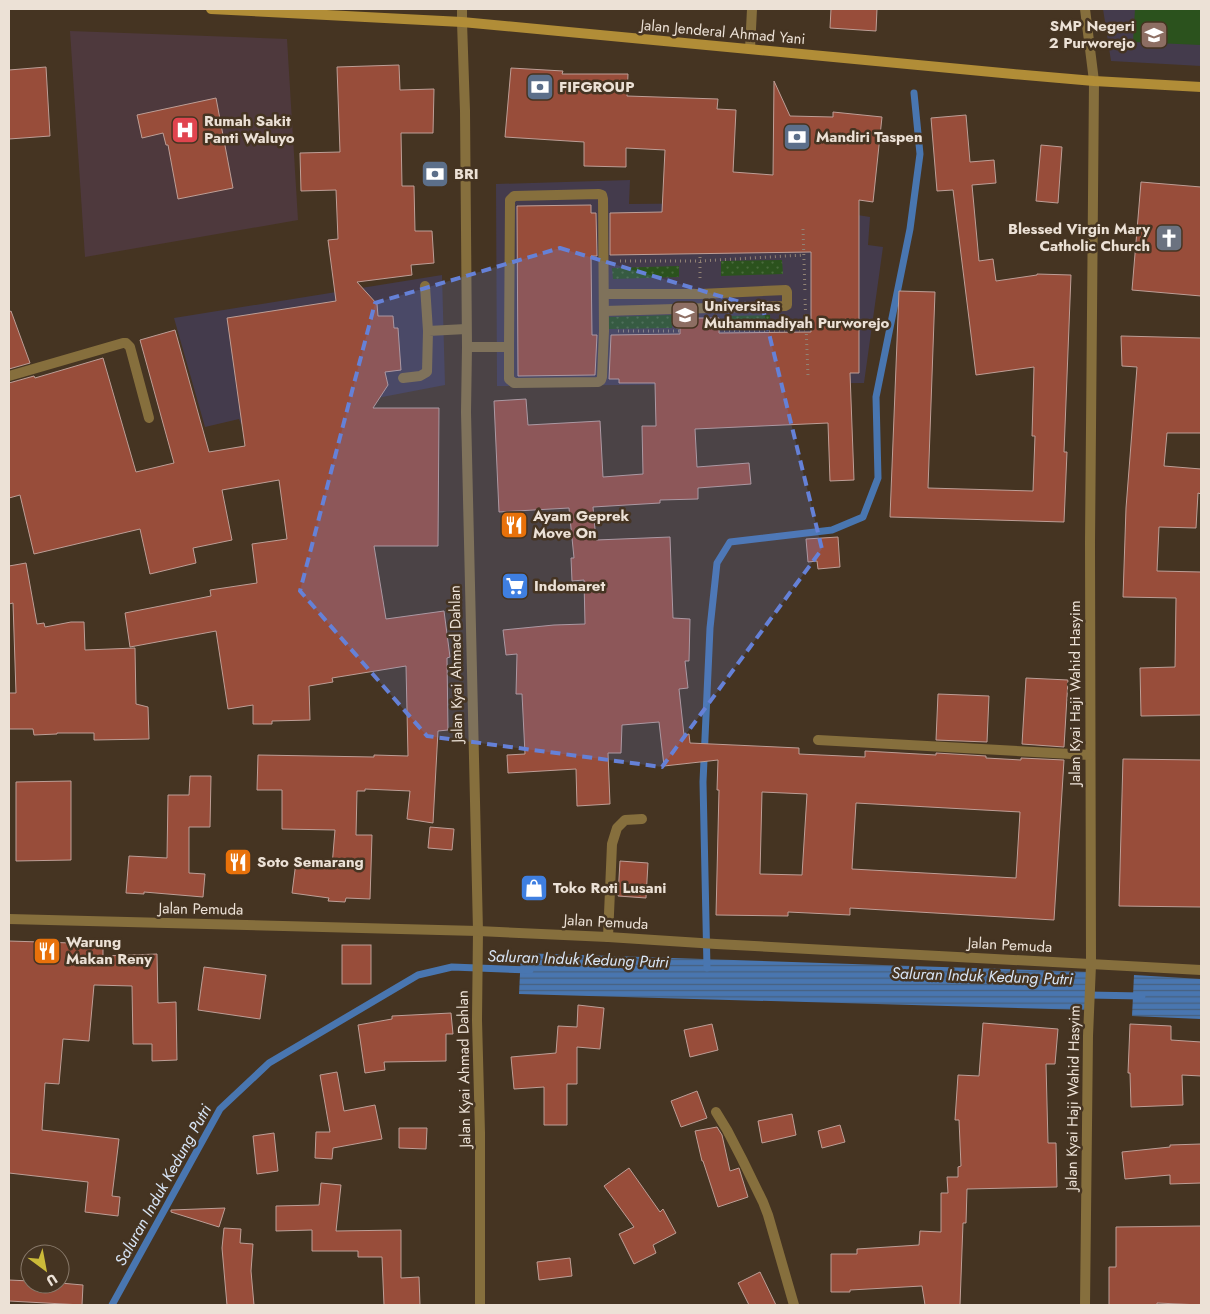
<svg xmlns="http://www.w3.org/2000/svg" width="1210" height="1314" font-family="Jost,sans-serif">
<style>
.education{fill:#443b4c}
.medical{fill:#4e393d}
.grass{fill:url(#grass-dots)}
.pitch{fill:#2b521d}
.water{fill:url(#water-rules)}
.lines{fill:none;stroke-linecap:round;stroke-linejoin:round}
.stream{stroke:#4976b0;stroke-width:7}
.building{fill:#984d3a;stroke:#bd9e96;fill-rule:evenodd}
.path{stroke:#918274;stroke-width:3;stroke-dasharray:1 4;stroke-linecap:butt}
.service{stroke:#866f3d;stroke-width:10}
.minor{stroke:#866f3d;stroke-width:10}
.tertiary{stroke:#866f3d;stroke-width:10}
.secondary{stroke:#b18d37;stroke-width:10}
.marked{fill:#6581d7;fill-opacity:0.2;stroke:#6581d7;stroke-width:4;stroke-dasharray:10 6;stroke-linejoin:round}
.labels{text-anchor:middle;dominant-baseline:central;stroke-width:5;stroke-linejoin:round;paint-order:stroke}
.poi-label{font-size:15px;font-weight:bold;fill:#ece1d6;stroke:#453422;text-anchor:start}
.street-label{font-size:15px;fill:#ece1d6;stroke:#453422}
.water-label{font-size:16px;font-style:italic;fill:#d7e4f5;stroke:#453422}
</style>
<defs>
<pattern id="grass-dots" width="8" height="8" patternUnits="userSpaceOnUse" patternTransform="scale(1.25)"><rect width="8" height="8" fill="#2b521d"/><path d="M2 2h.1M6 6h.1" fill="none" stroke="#4a6b3d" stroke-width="1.8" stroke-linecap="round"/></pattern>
<pattern id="water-rules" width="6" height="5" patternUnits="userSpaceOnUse" patternTransform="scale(1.25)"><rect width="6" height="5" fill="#4976b0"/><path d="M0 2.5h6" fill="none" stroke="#48607e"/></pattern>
</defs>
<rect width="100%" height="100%" fill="#453422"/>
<g class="education">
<polygon points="1103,9 1201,9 1201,66 1111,61"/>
<polygon points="630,180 629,204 845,202 845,213 870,217 868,245 883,247 864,383 497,386 496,184"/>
<polygon points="442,275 445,385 241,424 239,419 205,427 174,318"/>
</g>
<polygon class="medical" points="70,31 287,39 298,220 85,257"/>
<g class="grass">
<polygon points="782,260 783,274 721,276 721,261"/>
<polygon points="679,266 679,277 613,279 612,268"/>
<polygon points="672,315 672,328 609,329 609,317"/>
<polygon points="770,315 771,327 725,328 725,316"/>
</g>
<polygon class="pitch" points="1135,9 1201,9 1201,45 1133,42"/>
<g class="water">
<polygon points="521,953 1090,972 1087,1010 519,994"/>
<polygon points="1134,975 1201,979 1201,1019 1132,1016"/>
</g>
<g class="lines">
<g class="stream">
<polyline points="707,968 703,782 710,628 717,563 730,542 832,530 863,517 878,478 876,397 910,229 920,154 914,93"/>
<polyline points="1088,995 1142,996"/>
<polyline points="112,1305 220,1109 269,1063 418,975 452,967 530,970"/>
</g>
</g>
<g class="building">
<polygon points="831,9 877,9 876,31 830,28"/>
<polygon points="399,65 400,90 434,89 433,133 401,133 402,186 414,186 415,231 432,231 434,263 411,265 412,275 357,282 377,304 378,316 393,316 394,328 398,328 401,370 385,372 388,385 373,408 439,408 438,546 374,546 386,619 444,611 450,657 447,658 448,730 438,731 433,823 407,819 410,791 365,789 365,791 357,791 356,835 372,835 370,899 346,898 345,902 328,901 329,898 292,893 296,862 332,866 335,830 282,829 282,790 257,790 258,755 374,757 374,755 408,756 406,666 332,678 333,682 309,686 310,720 272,721 272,724 253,724 253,705 228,709 216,631 130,647 125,613 211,596 210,590 257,583 252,544 287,539 279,480 222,490 232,540 193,548 196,563 150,574 140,529 34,554 20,495 9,498 9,383 34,376 35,378 103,358 136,472 174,463 140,340 175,330 209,452 245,446 227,318 336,301 328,240 338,239 336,190 301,191 300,153 340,152 337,67"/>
<polygon points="46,67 50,136 9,139 9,70"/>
<path d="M511,68L563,71L562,74H628L627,96L718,99L717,109L736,110L733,172L773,175L774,81L790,116L833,117V112L882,117L873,202L859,200V373H850L854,480L830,481L828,423L695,429L697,467L749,463L751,484L698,488V499L660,500V503L593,507L596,540L670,537L673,618L690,619L689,661H685L688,688L679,689L684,735L689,734L690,743L799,748V754L865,757V751L936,755V753L986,756V758L1021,760V758L1064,760L1054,920L850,908V915L788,912V916L716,915L719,790H717L718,760L664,766L659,722L622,725L621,753H608L610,804L577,806L576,769L508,773L507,755L525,754L522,694H516L517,654L506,655L503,630L554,625L585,624L584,580L572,581L571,558H574L569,508L499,512L494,401L526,399L528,425L600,421L603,477L643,474L642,426H656L655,383H619V379H609L611,335L680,334V318H719V333L811,332V252L610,255V213L662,212L665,150L626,148V167L584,166V142L505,137ZM762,792L807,794L802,875L760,874ZM856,803L1020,812L1016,878L852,869Z"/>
<polygon points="216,98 233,188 178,199 168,145 166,145 163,133 142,138 137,115"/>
<polygon points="966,115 970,162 994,160 996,183 972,185 979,261 993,259 996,281 1037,275 1037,274 1071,275 1064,452 1067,452 1064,522 890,517 899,291 935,292 928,488 1033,491 1035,436 1032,436 1034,367 976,375 953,190 937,191 931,118"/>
<polygon points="1041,145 1062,147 1058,203 1036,201"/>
<polygon points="1141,182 1201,187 1201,296 1132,290"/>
<polygon points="591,205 591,213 596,213 597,256 591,256 592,335 597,335 595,375 518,376 517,206"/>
<polygon points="11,311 30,363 9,369 9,312"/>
<polygon points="1121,336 1201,338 1201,433 1167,433 1164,466 1201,469 1201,494 1198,493 1196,528 1159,527 1157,571 1201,572 1201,715 1141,716 1140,668 1175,667 1176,598 1123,597 1126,508 1137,367 1122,366"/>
<polygon points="838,537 840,567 818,569 817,561 808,562 806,539"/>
<polygon points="26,563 37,624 44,623 45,627 71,622 84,622 85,650 135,648 136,704 148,707 149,739 94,740 94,733 57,733 57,734 34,735 33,729 9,729 9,693 16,693 13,603 9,604 9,566"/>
<polygon points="1026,678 1068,680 1064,747 1022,744"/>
<polygon points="938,694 989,696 987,742 936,740"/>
<polygon points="1123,759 1201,760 1201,907 1119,906"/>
<polygon points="190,776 211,776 210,827 189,827 189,873 205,874 203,897 144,892 144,894 126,893 129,856 167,858 168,795 189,795"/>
<polygon points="71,781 71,860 16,861 16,782"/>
<polygon points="430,827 454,829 452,850 428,848"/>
<polygon points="620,861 648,863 646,898 618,896"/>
<polygon points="9,941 103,944 103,956 157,954 158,1003 176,1002 177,1060 152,1061 152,1044 133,1044 132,986 94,985 89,1041 63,1039 59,1084 45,1083 42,1130 119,1139 112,1196 120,1197 118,1216 85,1212 88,1182 9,1173"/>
<rect x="342" y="945" width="29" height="39"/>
<polygon points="204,967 266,975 260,1019 198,1010"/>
<polygon points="578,1005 604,1008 600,1049 577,1047 577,1084 567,1084 567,1125 544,1125 544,1087 514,1089 511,1057 556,1053 558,1026 577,1027"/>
<polygon points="451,1013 453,1034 446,1034 446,1061 384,1062 385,1070 365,1073 358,1025 392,1019 392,1016"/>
<polygon points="983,1023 1058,1029 1055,1064 1046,1064 1048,1143 1056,1143 1057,1187 967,1189 966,1223 963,1223 960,1305 925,1305 922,1286 850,1290 850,1292 831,1292 831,1254 857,1254 857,1249 919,1245 920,1231 941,1232 941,1193 948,1193 947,1177 958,1177 958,1167 961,1166 959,1120 955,1120 958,1075 979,1076"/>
<polygon points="712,1024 718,1050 690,1057 684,1030"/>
<polygon points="1130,1024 1171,1026 1171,1040 1201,1042 1201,1076 1182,1075 1183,1105 1131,1107 1130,1073 1128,1073"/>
<polygon points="337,1072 344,1111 375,1105 382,1139 333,1148 332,1159 315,1158 316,1132 330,1132 320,1075"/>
<polygon points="697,1091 707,1118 681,1127 671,1101"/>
<polygon points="792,1114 796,1135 762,1143 758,1121"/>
<polygon points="840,1125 845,1142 822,1148 818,1131"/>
<polygon points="717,1127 722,1135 730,1171 739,1168 748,1197 718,1207 703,1161 702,1161 695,1131"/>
<polygon points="399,1128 427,1128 426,1149 399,1148"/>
<polygon points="274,1133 278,1171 257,1174 253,1136"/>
<polygon points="1201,1144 1201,1183 1170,1184 1170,1175 1125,1179 1122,1152 1170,1147 1170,1145"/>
<polygon points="629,1168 660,1212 663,1209 676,1233 653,1245 656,1253 634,1264 619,1234 634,1227 604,1186"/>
<polygon points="321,1183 341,1185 336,1231 401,1230 401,1278 419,1277 420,1305 384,1305 382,1257 358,1257 358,1251 312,1251 312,1230 276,1231 276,1206 319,1205"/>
<polygon points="225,1208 219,1227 171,1212 171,1210"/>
<polygon points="1201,1226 1201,1305 1157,1303 1157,1305 1109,1305 1109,1267 1116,1267 1116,1227"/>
<polygon points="224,1228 241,1229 240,1243 253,1244 251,1271 254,1305 227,1305 222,1248"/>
<polygon points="570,1258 572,1276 539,1280 537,1262"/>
<polygon points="760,1272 776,1305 749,1305 738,1283"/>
<polygon points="9,1280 30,1281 30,1284 60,1283 83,1285 82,1305 9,1301"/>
</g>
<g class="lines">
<g class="path">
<polyline points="803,229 805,293"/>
<polyline points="620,261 700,261 804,255"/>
<polyline points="700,278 700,254"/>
<polyline points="805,299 808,376"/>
<polyline points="678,323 678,331"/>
<polyline points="618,331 679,331"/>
<polyline points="719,331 806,330"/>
</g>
<g class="service">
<polyline points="425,286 428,331"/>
<polyline points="604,294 700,294 786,290 787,292 787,305 785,306 604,311"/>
<polyline points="467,347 509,347 509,379 514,383 598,382 601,380 602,377 604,331 603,199 602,195 599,194 514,196 510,200 509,347"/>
<polyline points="9,376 123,343 126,343 130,347 149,418"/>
<polyline points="403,378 420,376 427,372 428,331 466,329"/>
</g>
<g class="minor">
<polyline points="462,9 462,22"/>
<polyline points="1085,9 1094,81 1090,543 1091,965 1088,1036 1085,1305"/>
<polyline points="750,49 752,9"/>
<polyline points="818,740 1090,755"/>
<polyline points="608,937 612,844 617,828 625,820 642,819"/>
<polyline points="716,1112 727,1130 742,1159 763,1202 768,1215 794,1305"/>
</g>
<g class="tertiary">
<polyline points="462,22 465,111 467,347 466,412 478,931 477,1020 480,1133 480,1305"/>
<polyline points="9,919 478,931 608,937 716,944 1201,970"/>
</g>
<polyline class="secondary" points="211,9 462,22 1013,74 1094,81 1201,87"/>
</g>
<path class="marked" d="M560,248L763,309L822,549L662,767L427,736L300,591L375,303Z"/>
<defs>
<g id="school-square" transform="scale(1.4375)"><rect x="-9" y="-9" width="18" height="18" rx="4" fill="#8d6e63" stroke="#453422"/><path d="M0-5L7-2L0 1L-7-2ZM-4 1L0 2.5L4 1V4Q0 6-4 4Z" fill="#fff"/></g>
<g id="bank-square" transform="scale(1.4375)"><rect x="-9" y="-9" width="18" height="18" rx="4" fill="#5c6f8a" stroke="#453422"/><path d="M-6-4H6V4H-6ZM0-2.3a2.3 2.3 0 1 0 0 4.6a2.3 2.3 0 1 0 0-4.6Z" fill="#fff"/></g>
<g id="hospital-square" transform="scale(1.4375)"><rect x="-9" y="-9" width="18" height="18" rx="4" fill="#e0444e" stroke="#453422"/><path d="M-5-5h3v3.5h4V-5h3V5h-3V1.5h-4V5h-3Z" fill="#fff"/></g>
<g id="church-square" transform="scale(1.4375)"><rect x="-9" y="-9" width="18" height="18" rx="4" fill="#6b7280" stroke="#453422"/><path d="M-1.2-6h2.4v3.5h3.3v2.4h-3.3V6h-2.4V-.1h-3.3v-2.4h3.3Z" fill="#fff"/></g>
<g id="university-square" transform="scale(1.4375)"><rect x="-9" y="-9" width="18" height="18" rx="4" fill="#8d6e63" stroke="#453422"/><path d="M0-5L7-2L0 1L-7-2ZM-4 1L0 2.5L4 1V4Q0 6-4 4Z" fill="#fff"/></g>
<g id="restaurant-square" transform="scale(1.4375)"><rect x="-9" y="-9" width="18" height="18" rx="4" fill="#e8710a" stroke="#453422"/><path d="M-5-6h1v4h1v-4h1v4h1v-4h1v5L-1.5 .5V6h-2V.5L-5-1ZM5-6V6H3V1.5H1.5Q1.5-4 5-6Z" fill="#fff"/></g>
<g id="supermarket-square" transform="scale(1.4375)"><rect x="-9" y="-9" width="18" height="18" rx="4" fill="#3f7fe0" stroke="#453422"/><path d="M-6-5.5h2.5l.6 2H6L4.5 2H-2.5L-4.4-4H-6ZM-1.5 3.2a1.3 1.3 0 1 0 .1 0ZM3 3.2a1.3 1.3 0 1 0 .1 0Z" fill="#fff"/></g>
<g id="shop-square" transform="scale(1.4375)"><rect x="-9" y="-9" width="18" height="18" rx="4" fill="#3f7fe0" stroke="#453422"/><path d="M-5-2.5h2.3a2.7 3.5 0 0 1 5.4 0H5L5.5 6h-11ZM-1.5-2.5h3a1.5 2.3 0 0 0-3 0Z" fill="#fff"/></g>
</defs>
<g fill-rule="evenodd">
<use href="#school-square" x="1154" y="35"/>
<use href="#bank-square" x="540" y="87"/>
<use href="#hospital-square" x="185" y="130"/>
<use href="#bank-square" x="797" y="137"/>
<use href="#bank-square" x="435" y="174"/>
<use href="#church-square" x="1169" y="238"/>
<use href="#university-square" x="685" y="315"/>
<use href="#restaurant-square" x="514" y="525"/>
<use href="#supermarket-square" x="515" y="586"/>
<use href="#restaurant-square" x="238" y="862"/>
<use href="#shop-square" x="534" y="888"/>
<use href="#restaurant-square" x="47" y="951"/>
</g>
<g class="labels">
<g class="poi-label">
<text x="1135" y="26" text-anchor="end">SMP Negeri<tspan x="1135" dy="17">2 Purworejo</tspan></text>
<text x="559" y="87">FIFGROUP</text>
<text x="204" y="121">Rumah Sakit<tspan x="204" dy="17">Panti Waluyo</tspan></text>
<text x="816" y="137">Mandiri Taspen</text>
<text x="454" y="174">BRI</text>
<text x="1150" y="229" text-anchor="end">Blessed Virgin Mary<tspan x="1150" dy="17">Catholic Church</tspan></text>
<text x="704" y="306">Universitas<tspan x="704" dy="17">Muhammadiyah Purworejo</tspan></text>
<text x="533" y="516">Ayam Geprek<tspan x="533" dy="17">Move On</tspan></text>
<text x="534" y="586">Indomaret</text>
<text x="257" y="862">Soto Semarang</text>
<text x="553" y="888">Toko Roti Lusani</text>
<text x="66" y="942">Warung<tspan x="66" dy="17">Makan Reny</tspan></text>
</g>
<g class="street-label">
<text transform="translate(723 32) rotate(5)">Jalan Jenderal Ahmad Yani</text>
<text transform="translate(456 664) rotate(-91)">Jalan Kyai Ahmad Dahlan</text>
<text transform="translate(1075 693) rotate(-90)">Jalan Kyai Haji Wahid Hasyim</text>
<text transform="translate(201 909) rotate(1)">Jalan Pemuda</text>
<text transform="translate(606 922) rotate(3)">Jalan Pemuda</text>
<text transform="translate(1010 945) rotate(3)">Jalan Pemuda</text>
<text transform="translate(464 1069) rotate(-91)">Jalan Kyai Ahmad Dahlan</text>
<text transform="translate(1073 1098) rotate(-89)">Jalan Kyai Haji Wahid Hasyim</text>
</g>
<g class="water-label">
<text transform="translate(578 959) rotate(2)">Saluran Induk Kedung Putri</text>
<text transform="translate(982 976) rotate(2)">Saluran Induk Kedung Putri</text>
<text transform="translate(163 1185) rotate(-61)">Saluran Induk Kedung Putri</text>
</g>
</g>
<rect width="1210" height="1314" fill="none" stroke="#ece1d6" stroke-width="20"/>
<g transform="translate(45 1269) rotate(148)"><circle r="24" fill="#453422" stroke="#88796a"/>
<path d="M0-4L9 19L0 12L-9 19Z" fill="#cbba39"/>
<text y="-8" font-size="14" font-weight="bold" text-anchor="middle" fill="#ece1d6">U</text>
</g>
</svg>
